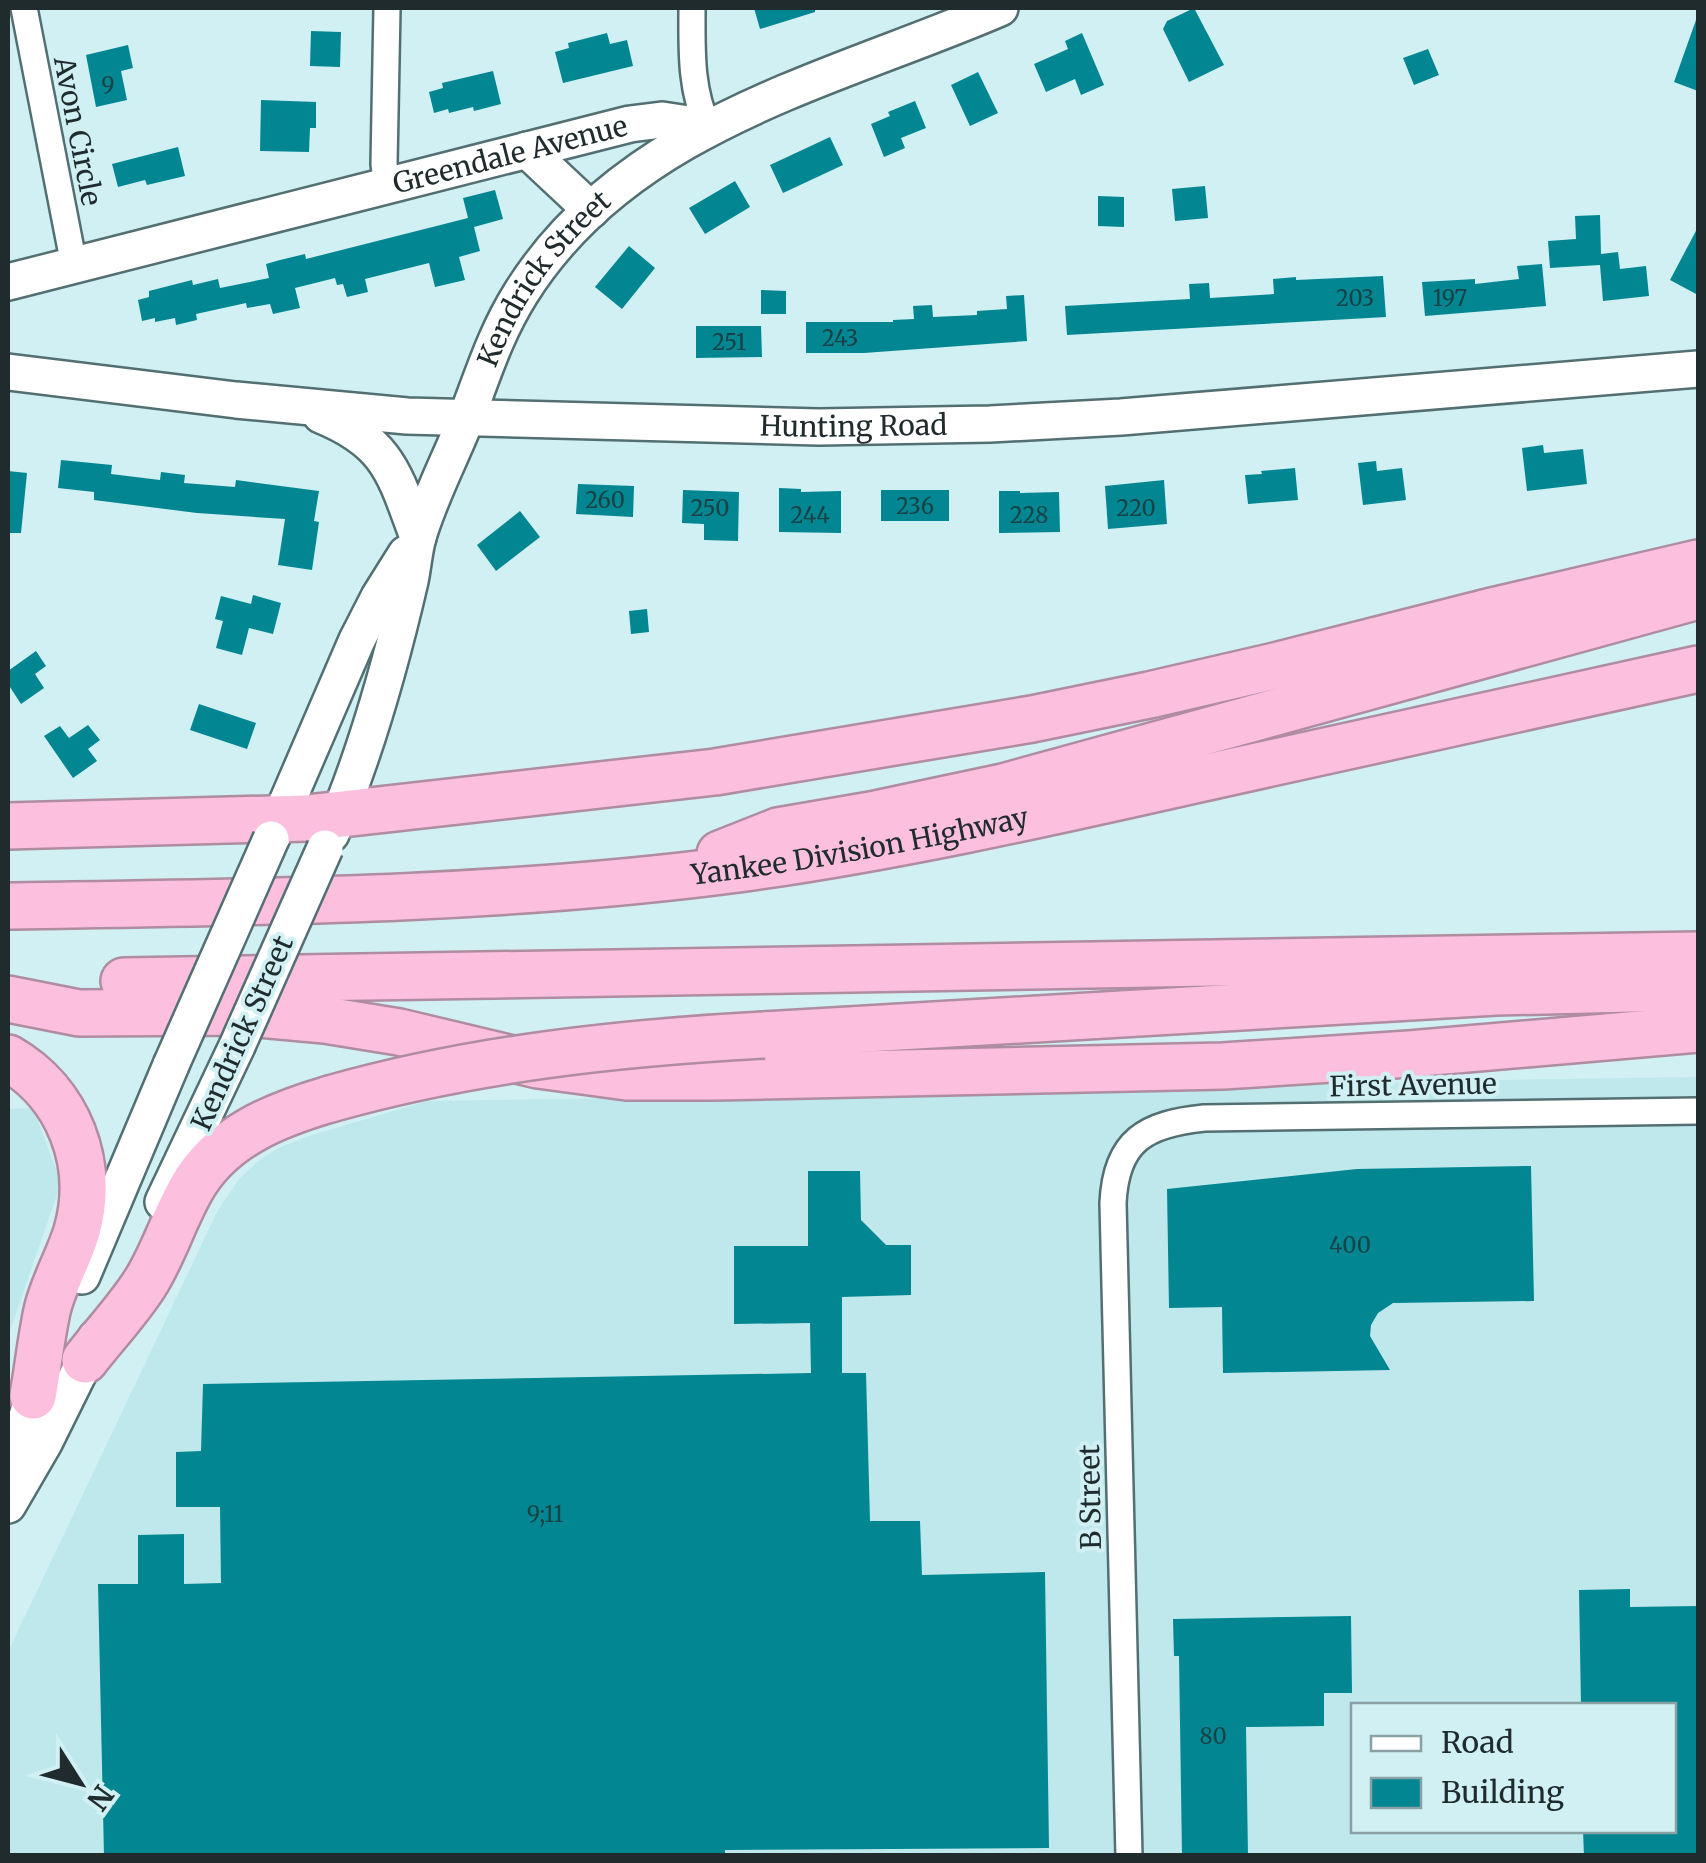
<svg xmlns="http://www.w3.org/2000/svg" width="1706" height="1863" font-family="Merriweather,serif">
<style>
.built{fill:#bee8ec;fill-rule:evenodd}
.building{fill:#028792}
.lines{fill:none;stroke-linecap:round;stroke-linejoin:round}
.street-casing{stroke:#536f72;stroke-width:30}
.secondary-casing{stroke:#536f72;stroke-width:40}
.highway-casing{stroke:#af8ca0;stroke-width:50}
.street{stroke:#fff;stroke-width:25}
.secondary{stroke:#fff;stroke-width:35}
.highway{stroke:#fcc0de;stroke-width:45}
.secondary-bridge-casing{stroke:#536f72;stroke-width:40;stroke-linecap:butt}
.highway-bridge-casing{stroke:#af8ca0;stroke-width:50;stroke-linecap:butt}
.secondary-bridge{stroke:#fff;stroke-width:35}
.highway-bridge{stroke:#fcc0de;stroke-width:45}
.labels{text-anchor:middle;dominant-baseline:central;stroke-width:8;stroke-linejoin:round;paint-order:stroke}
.number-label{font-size:22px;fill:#184246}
.street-label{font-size:28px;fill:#1f2b2d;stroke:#d1f0f4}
</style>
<rect width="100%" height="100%" fill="#d1f0f4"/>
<g class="built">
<path d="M1698,1077V1855H8V1652L218,1210L239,1179L257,1162L278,1148L309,1136L427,1101L1083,1091L1499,1080ZM1354,1706H1674V1830H1354Z"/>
<polygon points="33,1108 61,1183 8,1337 8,1109"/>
</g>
<g class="building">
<polygon points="754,8 815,8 815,12 760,29"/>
<polygon points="1194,8 1224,65 1189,82 1163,29 1167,21"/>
<polygon points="1696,20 1698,21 1698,91 1674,82"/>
<polygon points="311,31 341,32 340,67 310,66"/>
<polygon points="607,33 610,44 627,40 633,66 563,83 555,52 569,48 568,43"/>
<polygon points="1082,33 1104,85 1081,95 1075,79 1046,92 1034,64 1068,49 1065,41"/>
<polygon points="128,45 133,68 121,71 127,100 96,107 86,55"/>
<polygon points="1428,49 1439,75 1414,85 1403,58"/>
<polygon points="493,71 501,104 474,111 473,107 449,113 448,109 434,113 429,92 443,88 442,83"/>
<polygon points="978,72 998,113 970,126 951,85"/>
<polygon points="261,100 316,102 316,128 310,128 309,152 260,151"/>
<polygon points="915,101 926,128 901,138 905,148 884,157 871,124 890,116 888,112"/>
<polygon points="830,137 843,165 783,193 770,165"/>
<polygon points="178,147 185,176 147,185 145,180 118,187 112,164"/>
<polygon points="735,181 750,207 705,234 689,208"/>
<polygon points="1205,186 1208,218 1175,221 1172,189"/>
<polygon points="495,190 503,219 474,227 480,251 459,257 465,280 435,287 429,263 365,279 368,292 347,297 343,284 337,285 335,278 295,288 300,308 273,314 270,304 247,308 246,303 196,314 197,320 176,325 175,318 155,322 155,318 142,321 138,300 149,297 149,291 192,280 193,285 218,279 220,288 269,278 266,264 280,260 305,254 306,259 468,218 463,198"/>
<polygon points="1098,196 1124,197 1124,227 1098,226"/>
<polygon points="1600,215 1601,254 1618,252 1620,269 1646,266 1649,296 1603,301 1600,265 1550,268 1548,241 1576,239 1575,216"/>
<polygon points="1698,227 1698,295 1670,280"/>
<polygon points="629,246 655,268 622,309 595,287"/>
<polygon points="1542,264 1546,306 1425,316 1422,282 1475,279 1475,284 1519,279 1517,266"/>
<polygon points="1383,276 1386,317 1067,335 1065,306 1190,299 1189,284 1209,283 1210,298 1274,294 1273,279 1296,277 1296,280"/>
<polygon points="761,290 786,291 786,314 761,314"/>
<polygon points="1024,295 1027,341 864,353 806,353 806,322 893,322 893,320 914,319 913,306 932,305 933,317 977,315 977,311 1007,309 1006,296"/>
<polygon points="696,326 761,326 762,357 696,358"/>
<polygon points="1543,445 1544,453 1583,449 1587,484 1527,491 1522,448"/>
<polygon points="61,460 112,465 111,474 160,480 161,472 185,475 184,483 235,487 236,480 319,491 314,521 319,522 312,570 278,565 285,519 197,513 94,500 94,492 58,488"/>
<polygon points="1376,461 1377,471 1402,468 1406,500 1363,505 1358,463"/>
<polygon points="1295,468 1298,500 1248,504 1245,475 1262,474 1261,471"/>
<polygon points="8,471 27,473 21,533 8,533"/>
<polygon points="1164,480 1167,524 1108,529 1105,486"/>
<polygon points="578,484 634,486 633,517 576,514"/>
<polygon points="779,488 801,489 801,492 841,491 841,533 779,532"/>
<polygon points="683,490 739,492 738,541 704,540 704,524 682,523"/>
<rect x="881" y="490" width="68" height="31"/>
<polygon points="999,491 1020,491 1020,493 1059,492 1060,532 999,533"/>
<polygon points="520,511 540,537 496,571 477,545"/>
<polygon points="253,595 281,603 273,634 249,628 242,655 216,648 223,621 215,619 221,596 251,604"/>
<polygon points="647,609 649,632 631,634 629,611"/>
<polygon points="36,651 46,666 35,674 44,688 21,704 8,684 8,671"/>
<polygon points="199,704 256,723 247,749 190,730"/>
<polygon points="88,725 100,740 88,749 97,761 73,778 44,736 60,726 69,738"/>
<polygon points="1531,1166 1534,1301 1393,1303 1378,1313 1371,1325 1370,1336 1390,1370 1223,1373 1222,1307 1169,1308 1167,1189 1357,1169"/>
<polygon points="808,1171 860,1171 861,1220 886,1245 911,1245 911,1295 842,1297 842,1373 866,1373 870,1521 920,1521 922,1575 1045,1572 1049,1848 725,1850 725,1856 104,1856 98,1584 138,1584 138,1535 184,1534 184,1584 221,1583 220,1507 176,1507 176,1452 201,1451 203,1384 811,1373 810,1323 734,1324 734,1246 808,1246"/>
<polygon points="1630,1589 1630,1607 1698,1606 1698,1856 1584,1856 1583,1830 1674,1830 1674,1706 1581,1706 1579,1590"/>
<polygon points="1351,1616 1352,1693 1324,1693 1324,1726 1246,1727 1248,1856 1182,1856 1179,1656 1174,1656 1173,1619"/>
</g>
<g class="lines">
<g class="street-casing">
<g id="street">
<polyline points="24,8 74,265"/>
<path d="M692,8C692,49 690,89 708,127"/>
<polyline points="387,186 384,164 387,8"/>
<path d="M1129,1856L1113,1203C1116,1140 1146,1124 1204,1118L1698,1111"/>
</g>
</g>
<g class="secondary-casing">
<g id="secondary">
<polyline points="527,150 591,210"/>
<path id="s1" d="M8,282L630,124L662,120L708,127"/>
<path id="s2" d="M8,372L236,400L407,416L819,427L990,424L1121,417L1698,369"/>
<path d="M321,415C389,443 394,473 418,537"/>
<path id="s3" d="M331,834C366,754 390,667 410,581C413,567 414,551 418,537C429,499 449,461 464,424C482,378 494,336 521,293C626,125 830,81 1000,8"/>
<polyline points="272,837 357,640 379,597 406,554"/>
<polyline points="163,1202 237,1046"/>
<polyline points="82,1276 171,1065"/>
<polyline points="8,1468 42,1375"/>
<polyline points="8,1505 44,1443 96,1338"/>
</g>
</g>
<g class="highway-casing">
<g id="highway">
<polyline points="8,826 307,818 715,772 1032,719 1149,695 1275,666 1492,611 1698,563"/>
<polyline points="720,854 778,831 871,815 1003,787 1698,596"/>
<path id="s4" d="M8,906C252,902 495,901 738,869C891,848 1043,814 1194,780C1362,743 1530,706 1698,669"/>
<polyline points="124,981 1698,955"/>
<polyline points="8,999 79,1013 235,1012 325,1020 399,1032 538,1065 627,1077 715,1077 1223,1066 1409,1054 1698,1029"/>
<polyline points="764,1035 1496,992 1676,988 1698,983"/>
<path d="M8,1058C69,1093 96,1164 77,1231C69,1258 53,1284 47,1311C41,1339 38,1368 33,1396"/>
<path d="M85,1360C105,1334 130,1308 147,1280C164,1252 174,1219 191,1189C220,1137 275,1115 330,1099"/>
</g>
</g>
<use href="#street" class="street"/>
<use href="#secondary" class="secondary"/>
<use href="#highway" class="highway"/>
<g class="secondary-bridge-casing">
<g id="secondary-bridge">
<polyline points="237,1046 325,848"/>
<polyline points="171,1065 271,839"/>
</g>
</g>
<g class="highway-bridge-casing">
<path id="highway-bridge" d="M330,1099C471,1059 617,1043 764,1035"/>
</g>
<use href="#secondary-bridge" class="secondary-bridge"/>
<use href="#highway-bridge" class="highway-bridge"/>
</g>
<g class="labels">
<g class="number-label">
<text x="108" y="85">9</text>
<text x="1355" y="298">203</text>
<text x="1450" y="298">197</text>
<text x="840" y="338">243</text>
<text x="729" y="342">251</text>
<text x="605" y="500">260</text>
<text x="915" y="506">236</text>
<text x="710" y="508">250</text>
<text x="1136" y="508">220</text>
<text x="810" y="515">244</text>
<text x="1029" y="515">228</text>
<text x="1350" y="1245">400</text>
<text x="545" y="1514">9;11</text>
<text x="1213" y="1736">80</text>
</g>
<g class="street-label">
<text transform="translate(78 131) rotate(79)">Avon Circle</text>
<text stroke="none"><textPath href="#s1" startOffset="518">Greendale Avenue</textPath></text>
<text stroke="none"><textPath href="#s3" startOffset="600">Kendrick Street</textPath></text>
<text stroke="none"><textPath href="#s2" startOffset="848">Hunting Road</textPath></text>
<text stroke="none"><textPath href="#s4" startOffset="855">Yankee Division Highway</textPath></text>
<text transform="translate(242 1033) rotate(-66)">Kendrick Street</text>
<text transform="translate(1413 1085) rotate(-1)">First Avenue</text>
<text transform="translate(1090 1497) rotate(-91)">B Street</text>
</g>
</g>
<rect width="1706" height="1863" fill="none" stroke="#1f2b2d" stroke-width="20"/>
<rect x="1351" y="1703" width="325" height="130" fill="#d1f0f4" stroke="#8aa1a4" stroke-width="2.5"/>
<rect x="1371" y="1736" width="50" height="15" fill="#ffffff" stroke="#8aa1a4" stroke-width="2.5"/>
<text x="1441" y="1753" font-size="30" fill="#1f2b2d">Road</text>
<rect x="1371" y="1778" width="50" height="30" fill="#028792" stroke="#8aa1a4" stroke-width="2.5"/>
<text x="1441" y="1803" font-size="30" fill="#1f2b2d">Building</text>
<g transform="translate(80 1783) rotate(126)" stroke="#d1f0f4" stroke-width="8" paint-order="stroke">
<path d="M0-8L18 38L0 25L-18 38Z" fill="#1f2b2d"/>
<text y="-15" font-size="28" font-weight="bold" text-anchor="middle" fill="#1f2b2d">N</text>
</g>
</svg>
